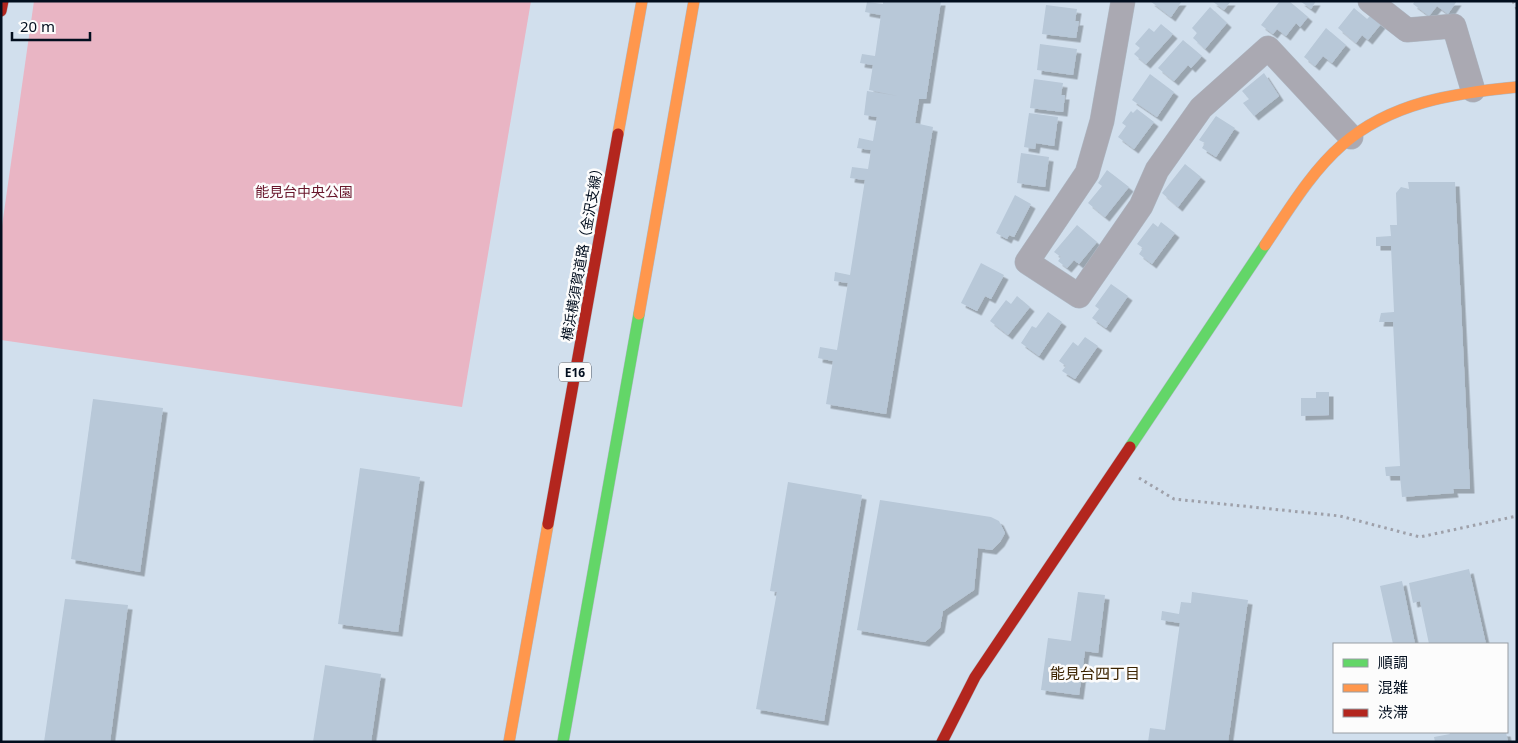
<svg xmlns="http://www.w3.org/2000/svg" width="1518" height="743" font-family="'Noto Sans','Noto Sans JP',sans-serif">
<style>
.green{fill:#e9b5c4}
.building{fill:#b8c8d8;filter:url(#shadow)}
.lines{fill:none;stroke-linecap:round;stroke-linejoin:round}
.street-casing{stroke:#aeb9c5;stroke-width:25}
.fast-casing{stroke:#aeb9c5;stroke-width:12}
.slow-casing{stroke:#aeb9c5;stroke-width:12}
.jam-casing{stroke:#aeb9c5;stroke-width:12}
.path{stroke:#9ea0a9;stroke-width:3;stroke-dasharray:2.5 4;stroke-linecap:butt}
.street{stroke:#aaa9b2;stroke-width:24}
.fast{stroke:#63d668;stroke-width:11}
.slow{stroke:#ff974d;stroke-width:11}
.jam{stroke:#b3261e;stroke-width:11}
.labels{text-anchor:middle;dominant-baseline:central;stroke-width:5;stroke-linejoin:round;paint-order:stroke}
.shield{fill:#fcfcfc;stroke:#4d5561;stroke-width:1}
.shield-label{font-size:12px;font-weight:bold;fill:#020e1e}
.park-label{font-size:14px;fill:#68162b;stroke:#fcfcfc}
.street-label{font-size:14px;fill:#020e1e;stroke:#fcfcfc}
.neighbourhood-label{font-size:15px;fill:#3b2300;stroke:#fcfcfc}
</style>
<defs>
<filter id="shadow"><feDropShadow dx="4.5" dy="4.5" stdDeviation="0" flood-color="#0004"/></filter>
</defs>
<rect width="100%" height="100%" fill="#d1dfed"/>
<polygon class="green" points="34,1 531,1 462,407 1,340 1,233"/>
<g class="building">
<polygon points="883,1 941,1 926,99 919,99 915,123 933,127 886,414 826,404 833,361 818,358 820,347 837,350 848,283 834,281 835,272 850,275 865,180 850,178 852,167 868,169 871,150 857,148 859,138 873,141 877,117 864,115 867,91 898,96 869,90 873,65 860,63 862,54 875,56 881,15 865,12 867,2 883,4"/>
<polygon points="1150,1 1182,1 1171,17"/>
<polygon points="1212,1 1231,1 1224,10"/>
<polygon points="1280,1 1289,1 1308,17 1300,27 1296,23 1286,36 1277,29 1273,34 1261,25"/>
<polygon points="1300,1 1316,1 1311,9"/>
<polygon points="1415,1 1457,1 1448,14 1437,6 1429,16 1413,4"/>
<polygon points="1046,5 1077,9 1075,21 1079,21 1076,38 1042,34"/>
<polygon points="1210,7 1227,23 1205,49 1193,38 1197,33 1192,28"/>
<polygon points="1354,8 1367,19 1370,16 1381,24 1368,40 1362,35 1356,43 1338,28"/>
<polygon points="1161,24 1173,34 1146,64 1134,54 1140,48 1135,44 1149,28 1154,32"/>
<polygon points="1326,28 1346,45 1332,63 1323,56 1315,66 1304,57"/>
<polygon points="1183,40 1202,56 1191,68 1188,65 1174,81 1158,68"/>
<polygon points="1040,44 1077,49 1073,75 1037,70"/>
<polygon points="1264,73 1279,96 1254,116 1243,103 1249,99 1242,91"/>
<polygon points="1150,74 1174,92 1157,117 1132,100"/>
<polygon points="1034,79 1063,83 1061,95 1065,95 1063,112 1030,108"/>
<polygon points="1137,109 1154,122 1134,149 1118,137 1126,126 1122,123 1131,111 1133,113"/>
<polygon points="1029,113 1058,117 1054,146 1036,143 1035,149 1024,147"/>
<polygon points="1216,116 1235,128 1216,157 1202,148 1205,143 1199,140"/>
<polygon points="1021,153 1049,157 1045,187 1017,183"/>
<polygon points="1185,164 1201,177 1178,207 1162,193"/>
<polygon points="1107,170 1129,187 1105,217 1088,203 1102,186 1098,183"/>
<polygon points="1408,182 1455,182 1470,489 1453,489 1454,493 1402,497 1400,476 1386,476 1385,467 1400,466 1393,322 1379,322 1381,313 1394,312 1391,246 1376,246 1376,237 1391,236 1390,225 1397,225 1396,193 1401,187 1409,189"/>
<polygon points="1015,195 1031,204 1014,237 1009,235 1007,239 996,233"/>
<polygon points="1161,222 1175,233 1152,264 1139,254 1143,248 1137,244 1153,223 1158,227"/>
<polygon points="1077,225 1097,242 1079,264 1074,260 1067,268 1058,261 1061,257 1054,252"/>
<polygon points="981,263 1004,275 991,299 985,296 977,311 961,303"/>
<polygon points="1111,284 1128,296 1106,328 1092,318 1099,309 1095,306"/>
<polygon points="1017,296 1030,307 1008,335 990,321 1006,300 1011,304"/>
<polygon points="1048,312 1062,322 1039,356 1021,343 1032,326 1036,328"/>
<polygon points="1085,337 1098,346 1075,379 1062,371 1066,366 1059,361 1073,342 1078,346"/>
<polygon points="1316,392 1329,392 1329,415 1301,416 1301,398 1316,398"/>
<polygon points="93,399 163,408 140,572 71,559"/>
<polygon points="360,468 420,477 398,632 338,624"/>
<polygon points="788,482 862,495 824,721 756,709 777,592 770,591"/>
<polygon points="880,500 991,517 999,521 1005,533 1000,542 992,550 978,548 974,590 943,611 940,628 925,642 857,630"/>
<polygon points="1469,569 1486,644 1429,644 1420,601 1413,603 1409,583"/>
<polygon points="1402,581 1415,644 1393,644 1380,586"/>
<polygon points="1078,592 1105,595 1098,653 1085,651 1079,695 1041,690 1048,638 1071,641"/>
<polygon points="1192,592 1248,600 1228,742 1148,742 1150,728 1165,730 1180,623 1161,620 1162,611 1179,614 1181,602 1191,603"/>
<polygon points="65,599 128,605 110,742 44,742"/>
<polygon points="325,665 381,674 371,742 313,742"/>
<polygon points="1449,732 1506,732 1508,742 1435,742 1434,737 1450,734"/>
</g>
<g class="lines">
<g class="street-casing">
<g id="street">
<polyline points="1123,1 1102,121 1087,173 1027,262 1079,296 1141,206 1157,170 1201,108 1268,48 1351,137"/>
<polyline points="1370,1 1407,30 1454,26 1473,90"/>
</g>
</g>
<g class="fast-casing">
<g id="fast">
<polyline points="1130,447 1265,245"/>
<polyline points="563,742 639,314"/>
</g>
</g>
<g class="slow-casing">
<g id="slow">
<polyline points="618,134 642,1"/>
<path d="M1265,245C1288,211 1311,172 1342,145C1391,102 1455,93 1517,87"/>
<polyline points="639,314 694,1"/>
<polyline points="509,742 548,524"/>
</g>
</g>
<g class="jam-casing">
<g id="jam">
<polyline points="1,11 3,1"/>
<polyline points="548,524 618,134"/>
<polyline points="942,742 975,677 1130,447"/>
</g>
</g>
<g class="path">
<polyline points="1513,1 1517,9"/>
<polyline points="1139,478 1174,499 1340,516 1420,537 1517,516"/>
</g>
<use href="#street" class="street"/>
<use href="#fast" class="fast"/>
<use href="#slow" class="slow"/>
<use href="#jam" class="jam"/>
</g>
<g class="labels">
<rect class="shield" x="559" y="362.5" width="32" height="19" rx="4"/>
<g class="shield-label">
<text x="575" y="372">E16</text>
</g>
<g class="park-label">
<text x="304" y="191">能見台中央公園</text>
</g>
<g class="street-label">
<text transform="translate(582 251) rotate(-80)">横浜横須賀道路（金沢支線）</text>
</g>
<g class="neighbourhood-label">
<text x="1095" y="673">能見台四丁目</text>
</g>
</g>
<rect width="1518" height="743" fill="none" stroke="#020e1e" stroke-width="5"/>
<rect x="1333" y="643" width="175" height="90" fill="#fcfcfc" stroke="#989da3"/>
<rect x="1343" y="659" width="25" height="8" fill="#63d668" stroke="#989da3"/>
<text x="1378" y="668" font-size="15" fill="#020e1e">順調</text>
<rect x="1343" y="684" width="25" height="8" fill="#ff974d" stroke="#989da3"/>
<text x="1378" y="693" font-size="15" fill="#020e1e">混雑</text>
<rect x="1343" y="709" width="25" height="8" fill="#b3261e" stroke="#989da3"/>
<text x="1378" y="718" font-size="15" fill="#020e1e">渋滞</text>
<path d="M12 32v8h78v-8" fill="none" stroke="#020e1e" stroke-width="2.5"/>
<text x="20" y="32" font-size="15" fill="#020e1e" stroke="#fcfcfc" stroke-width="4" paint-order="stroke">20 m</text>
</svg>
